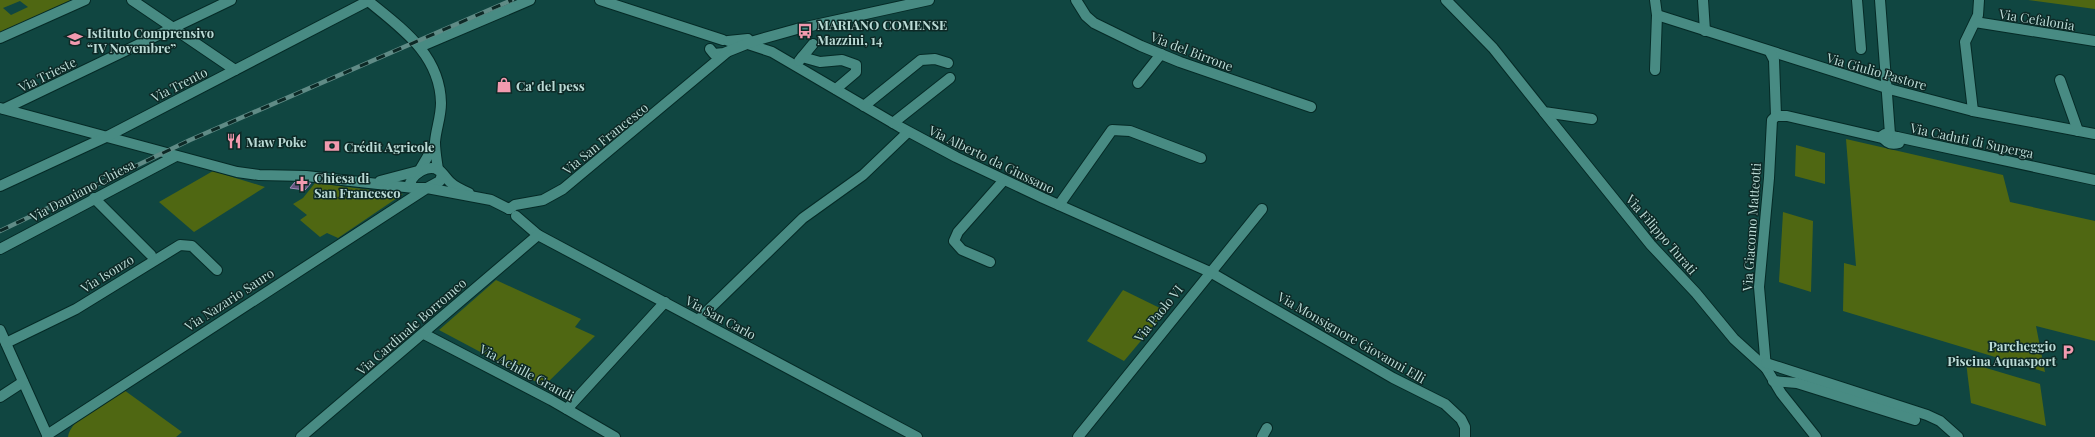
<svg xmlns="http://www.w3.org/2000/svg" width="2095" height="437" font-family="'Playfair Display',serif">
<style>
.green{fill:#4f6712;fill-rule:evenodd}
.building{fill:#67547e;stroke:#a08cba}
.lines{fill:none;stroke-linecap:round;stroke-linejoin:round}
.minor-casing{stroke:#052a26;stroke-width:12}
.minor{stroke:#488b83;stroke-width:10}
.rail-casing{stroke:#608b86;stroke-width:4.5}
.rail{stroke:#0d2926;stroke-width:3;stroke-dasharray:9;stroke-linecap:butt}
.labels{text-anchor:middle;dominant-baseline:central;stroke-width:3;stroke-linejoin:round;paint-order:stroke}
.street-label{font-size:13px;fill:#badad5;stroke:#0d2926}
.poi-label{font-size:13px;font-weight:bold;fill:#badad5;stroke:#0d2926;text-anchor:start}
</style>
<rect width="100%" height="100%" fill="#104641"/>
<g class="green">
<path d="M0,0H81L0,36ZM20,1L28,7L11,15L3,8Z"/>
<polygon points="2028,0 2095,0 2095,9"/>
<polygon points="1846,139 2003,175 2010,202 2095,221 2095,341 2036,326 2045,372 1843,311 1844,263 1856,266"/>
<polygon points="1796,145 1825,153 1825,184 1795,176"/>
<polygon points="213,171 265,187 194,232 159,202"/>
<polygon points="315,183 403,194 338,238 327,233 320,237 300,220 307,215 293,204 303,198"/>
<polygon points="1783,212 1813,221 1811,292 1779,282"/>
<polygon points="496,280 581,319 575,327 595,336 544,386 439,330"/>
<polygon points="1123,290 1166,311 1124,361 1087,341"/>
<polygon points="1966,362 2040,384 2046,426 1971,403"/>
<path d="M124,390L182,432L176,437H68C70,418 109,400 124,390Z"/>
</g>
<polygon class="building" points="295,182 306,182 311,183 305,190 290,188"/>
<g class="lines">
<g class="minor-casing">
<g id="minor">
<polyline points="132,0 235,70"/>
<path d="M367,0C401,28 440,54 441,103C441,117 436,129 435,142C435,152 437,161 438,170"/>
<polyline points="600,0 723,40"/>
<polyline points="1076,0 1086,16 1094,23 1141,46 1180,62 1311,107"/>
<polyline points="1446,0 1493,48 1544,112 1592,119"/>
<polyline points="1655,0 1657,15 1655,70"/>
<polyline points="1703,0 1705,31"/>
<polyline points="1857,0 1861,49"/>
<polyline points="1880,0 1890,134"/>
<polyline points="1657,15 1893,90 1973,111 2095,134"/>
<polyline points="1975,22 2095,41"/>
<polyline points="0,38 85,0"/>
<polyline points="728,41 748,39"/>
<polyline points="745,43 772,52 900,127 956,157 1043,198 1210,272 1393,378 1445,404 1461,419 1465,427 1465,437"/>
<polyline points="422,46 530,0"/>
<polyline points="710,49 714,54 724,53 754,41 797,29 929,0"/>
<polyline points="1770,52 1774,60 1776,116 1772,120 1769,178 1759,287 1766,368 1781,393 1816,437"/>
<polyline points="802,57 820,62 842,60 856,65 856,72 836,89"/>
<polyline points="799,61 813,44"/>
<polyline points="2060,80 2078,131"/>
<polyline points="1138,83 1161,54"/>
<polyline points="864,106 921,60 935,59 948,63"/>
<polyline points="0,108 237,172 259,175 306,176 414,188"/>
<polyline points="4,109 231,0"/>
<polyline points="1973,111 1965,42 1978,15 1979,0"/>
<polyline points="1544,112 1651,245 1696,293 1734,339 1766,368"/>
<polyline points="1776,116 1787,116 1882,138"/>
<polyline points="893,123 950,78"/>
<path d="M1885,134L1897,137L1899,143C1892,145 1886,143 1882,136Z"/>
<polyline points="1897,137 2095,180"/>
<polyline points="418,173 435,144"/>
<path d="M442,174L440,181L427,188H414L410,183C414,173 428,164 439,170C443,173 446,178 450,182C455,187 462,190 469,193"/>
<polyline points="380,181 418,171"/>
<polyline points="0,186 106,137 368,1"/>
<polyline points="94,198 151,255"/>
<polyline points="1059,205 1112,130 1130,131 1201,158"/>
<polyline points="509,209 515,205 543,200 563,189 726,53"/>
<polyline points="516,216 538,235 917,437"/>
<polyline points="0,249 176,156"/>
<polyline points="990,262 962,250 954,241 958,232 1004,180"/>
<polyline points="698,320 803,218 863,175 908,132"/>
<polyline points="0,330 48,437"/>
<polyline points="424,334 551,400 615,437"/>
<polyline points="6,343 76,309 180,245 192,246 217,270"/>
<polyline points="1766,363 1927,415 1940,421 1958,437"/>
<polyline points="1773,381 1797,383 1915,420"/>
<polyline points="0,397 23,382"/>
<polyline points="567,409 665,302"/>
<polyline points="47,435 427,188 491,200 509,209"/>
<polyline points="301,437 538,235"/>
<polyline points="1078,437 1262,209"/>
<polyline points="1262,437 1267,428"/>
</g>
</g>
<use href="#minor" class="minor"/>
<g class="rail-casing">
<polyline id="rail" points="0,231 190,140 512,0"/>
</g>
<use href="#rail" class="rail"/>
</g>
<defs>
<g id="bus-bare" transform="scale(1.2)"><path d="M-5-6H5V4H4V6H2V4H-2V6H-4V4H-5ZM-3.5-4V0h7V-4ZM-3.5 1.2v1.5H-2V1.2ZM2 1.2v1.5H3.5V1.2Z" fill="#f29aaf" stroke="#0d2926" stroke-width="2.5" paint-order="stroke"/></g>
<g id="school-bare" transform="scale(1.2)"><path d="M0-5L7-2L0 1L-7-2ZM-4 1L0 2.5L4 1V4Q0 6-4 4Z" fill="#f29aaf" stroke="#0d2926" stroke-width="2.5" paint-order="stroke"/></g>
<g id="shop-bare" transform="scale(1.2)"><path d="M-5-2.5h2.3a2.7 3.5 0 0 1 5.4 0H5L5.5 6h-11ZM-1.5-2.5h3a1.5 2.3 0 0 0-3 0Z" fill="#f29aaf" stroke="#0d2926" stroke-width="2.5" paint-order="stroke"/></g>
<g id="restaurant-bare" transform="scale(1.2)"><path d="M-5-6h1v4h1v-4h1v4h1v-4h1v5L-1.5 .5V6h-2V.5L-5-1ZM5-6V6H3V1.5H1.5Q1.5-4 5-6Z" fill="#f29aaf" stroke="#0d2926" stroke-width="2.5" paint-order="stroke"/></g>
<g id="bank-bare" transform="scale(1.2)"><path d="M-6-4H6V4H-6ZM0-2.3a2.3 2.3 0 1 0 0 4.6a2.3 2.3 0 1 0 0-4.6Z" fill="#f29aaf" stroke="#0d2926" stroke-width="2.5" paint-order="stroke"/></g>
<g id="church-bare" transform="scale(1.2)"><path d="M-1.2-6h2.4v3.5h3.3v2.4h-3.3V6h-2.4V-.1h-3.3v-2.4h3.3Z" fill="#f29aaf" stroke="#0d2926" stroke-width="2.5" paint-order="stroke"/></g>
<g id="parking-bare" transform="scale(1.2)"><path d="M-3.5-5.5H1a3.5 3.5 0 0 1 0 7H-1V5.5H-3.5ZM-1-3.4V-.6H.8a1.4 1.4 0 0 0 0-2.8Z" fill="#f29aaf" stroke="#0d2926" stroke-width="2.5" paint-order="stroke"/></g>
</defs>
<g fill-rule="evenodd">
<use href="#bus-bare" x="805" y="31"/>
<use href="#school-bare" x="75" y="39"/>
<use href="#shop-bare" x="504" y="85"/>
<use href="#restaurant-bare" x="234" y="141"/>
<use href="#bank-bare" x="332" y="146"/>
<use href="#church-bare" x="302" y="184"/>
<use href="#parking-bare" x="2068" y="352"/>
</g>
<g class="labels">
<g class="street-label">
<text transform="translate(2037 19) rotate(9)">Via Cefalonia</text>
<text transform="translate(1192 51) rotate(21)">Via del Birrone</text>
<text transform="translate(1877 71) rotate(16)">Via Giulio Pastore</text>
<text transform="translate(47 74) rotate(-26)">Via Trieste</text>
<text transform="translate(179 84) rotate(-27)">Via Trento</text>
<text transform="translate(605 138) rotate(-39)">Via San Francesco</text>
<text transform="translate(1972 140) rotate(12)">Via Caduti di Superga</text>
<text transform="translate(992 159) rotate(26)">Via Alberto da Giussano</text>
<text transform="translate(82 190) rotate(-28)">Via Damiano Chiesa</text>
<text transform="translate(1751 227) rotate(-86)">Via Giacomo Matteotti</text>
<text transform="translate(1662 234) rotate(49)">Via Filippo Turati</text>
<text transform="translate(107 273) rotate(-32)">Via Isonzo</text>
<text transform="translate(229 299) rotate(-33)">Via Nazario Sauro</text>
<text transform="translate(1158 313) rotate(-51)">Via Paolo VI</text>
<text transform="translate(721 317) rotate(28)">Via San Carlo</text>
<text transform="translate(411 326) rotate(-41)">Via Cardinale Borromeo</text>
<text transform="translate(1352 337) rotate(30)">Via Monsignore Giovanni Elli</text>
<text transform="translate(527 372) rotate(28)">Via Achille Grandi</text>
</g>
<g class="poi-label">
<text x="817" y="24">MARIANO COMENSE<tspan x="817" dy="15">Mazzini, 14</tspan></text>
<text x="87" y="32">Istituto Comprensivo<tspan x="87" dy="15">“IV Novembre”</tspan></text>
<text x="516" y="85">Ca' del pess</text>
<text x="246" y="141">Maw Poke</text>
<text x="344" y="146">Crédit Agricole</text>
<text x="314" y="177">Chiesa di<tspan x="314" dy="15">San Francesco</tspan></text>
<text x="2056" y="345" text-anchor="end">Parcheggio<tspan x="2056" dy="15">Piscina Aquasport</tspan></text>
</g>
</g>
</svg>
